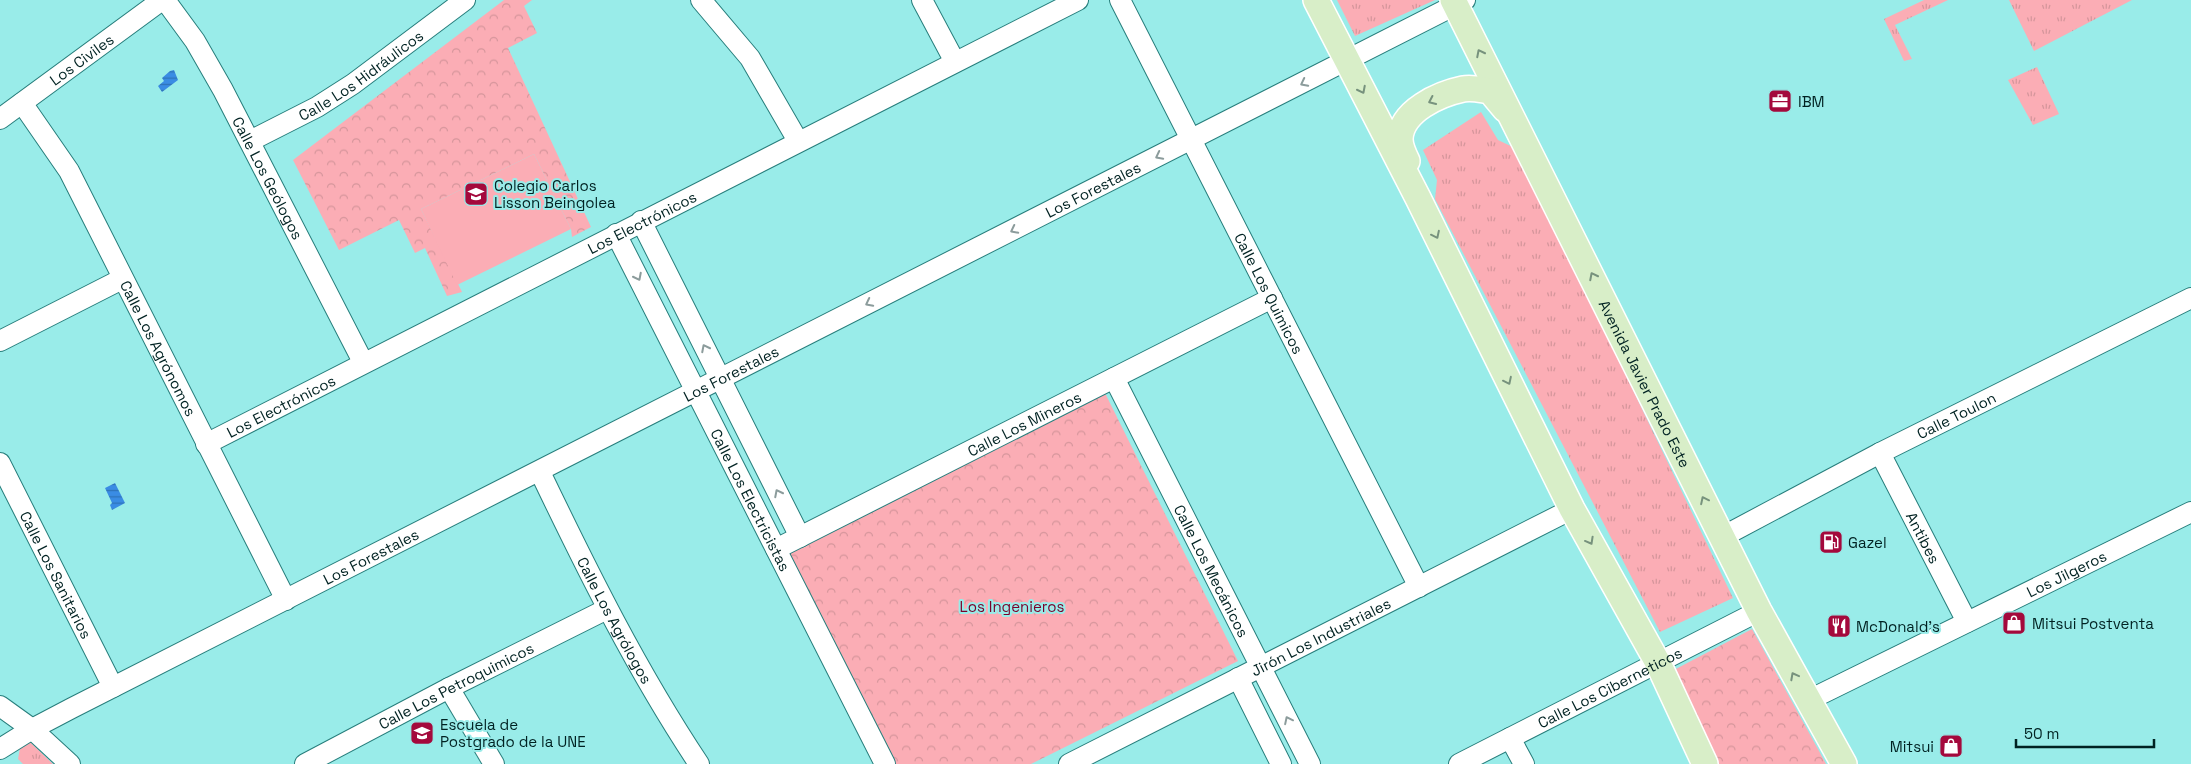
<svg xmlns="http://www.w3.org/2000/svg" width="2191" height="764" font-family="'Space Grotesk',sans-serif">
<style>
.grass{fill:url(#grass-tufts)}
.forest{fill:url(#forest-crowns)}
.pitch{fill:#fbadb5}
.water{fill:url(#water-rules)}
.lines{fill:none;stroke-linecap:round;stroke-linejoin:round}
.minor-casing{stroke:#277e7c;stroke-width:22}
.major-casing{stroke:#fff;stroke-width:28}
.minor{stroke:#fff;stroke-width:20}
.major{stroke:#d8eec8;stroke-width:25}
.oneway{stroke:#77927d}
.oneway2{stroke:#8c9c9c}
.labels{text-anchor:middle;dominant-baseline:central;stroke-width:4;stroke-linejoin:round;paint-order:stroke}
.street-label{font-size:15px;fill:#022;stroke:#99ece9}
.poi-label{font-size:15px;fill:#022;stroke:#99ece9;text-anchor:start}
.park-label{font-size:15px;fill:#7a022a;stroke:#99ece9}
</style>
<defs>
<pattern id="grass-tufts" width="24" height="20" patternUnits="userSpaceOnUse" patternTransform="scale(1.25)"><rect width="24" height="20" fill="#fbadb5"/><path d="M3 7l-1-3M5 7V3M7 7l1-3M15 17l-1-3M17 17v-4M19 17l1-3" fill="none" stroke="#d5959b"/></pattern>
<pattern id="forest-crowns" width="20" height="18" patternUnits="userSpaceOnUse" patternTransform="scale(1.25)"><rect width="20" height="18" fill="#fbadb5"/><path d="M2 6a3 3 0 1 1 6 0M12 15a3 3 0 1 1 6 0" fill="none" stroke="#d5959b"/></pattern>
<pattern id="water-rules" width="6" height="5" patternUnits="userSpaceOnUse" patternTransform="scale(1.25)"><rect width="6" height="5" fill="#3a8ce4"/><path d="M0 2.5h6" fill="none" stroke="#2e72b8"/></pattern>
</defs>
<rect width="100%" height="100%" fill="#99ece9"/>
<g class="grass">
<polygon points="1337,0 1435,0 1355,36"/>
<polygon points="1924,0 1948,0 1895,25 1912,59 1904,61 1884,19"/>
<polygon points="2009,0 2132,0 2034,51"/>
<polygon points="2037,67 2059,114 2033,125 2008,80"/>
<polygon points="1481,112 1498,140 1517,149 1733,598 1660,632 1435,199 1437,180 1423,150"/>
<polygon points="29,741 53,764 23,764 18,759 20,748"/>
</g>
<g class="forest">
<polygon points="504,0 532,0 524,6 537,33 508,48 591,227 572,237 571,229 534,154 421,209 462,292 447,296 425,248 415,253 399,220 339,250 293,160"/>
<polygon points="1105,393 1238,661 1031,764 892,764 787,552"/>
<polygon points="1752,629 1819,751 1826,764 1713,764 1670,672"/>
</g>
<polygon class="pitch" points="534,154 571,229 457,285 421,209"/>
<g class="water">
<polygon points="174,70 178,80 162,92 158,86 164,81 162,78 170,71"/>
<polygon points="115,483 125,503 112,510 110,505 112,503 105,488"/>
</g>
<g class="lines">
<g class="minor-casing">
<g id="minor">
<path id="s1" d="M165,0L195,41L223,90L363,362"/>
<polyline points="701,0 750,58 798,141"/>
<polyline points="922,0 955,62"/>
<path id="s2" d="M1120,0L1419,587"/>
<path id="s3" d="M22,103L69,171L286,600"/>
<path id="s4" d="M0,119L162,0"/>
<path id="s5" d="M250,141L317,107L353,84L465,0"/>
<polyline points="641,221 800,537"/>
<path id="s6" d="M616,234L885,764"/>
<polyline points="0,341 122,279"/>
<path id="s7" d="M1114,378L1310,764"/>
<path id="s8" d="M206,444L1078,0"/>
<path id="s9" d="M1880,453L1967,622"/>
<path id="s10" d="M0,463L113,687"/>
<path id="s11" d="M540,472C588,572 637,671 699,764"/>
<path id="s12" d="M1722,537L1880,453L2191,298"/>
<path id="s13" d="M776,549L1272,298"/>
<polyline points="1238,678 1281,764"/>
<polyline points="449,688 494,764"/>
<path id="s14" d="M1807,701L2191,512"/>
<polyline points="0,706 32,729 70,764"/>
<polyline points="1510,738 1524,764"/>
<path id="s15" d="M0,749L32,729L72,708L1465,0"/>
<path id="s16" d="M305,764L449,688L607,609"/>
<path id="s17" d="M1069,764L1572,509"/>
<path id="s18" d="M1459,764L1759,611"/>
</g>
</g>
<g class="major-casing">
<g id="major">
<polyline points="1316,0 1418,198 1572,509 1658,663 1705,764"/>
<path id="s19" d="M1453,0L1759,611L1844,764"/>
<path d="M1407,161C1404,155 1400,146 1400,139C1401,111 1439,94 1463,89C1472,87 1482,90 1490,91L1505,109"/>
</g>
</g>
<use href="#minor" class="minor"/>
<use href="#major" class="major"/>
</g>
<defs><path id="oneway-chevron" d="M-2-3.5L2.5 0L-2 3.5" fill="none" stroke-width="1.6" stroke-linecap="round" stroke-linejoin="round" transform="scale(1.25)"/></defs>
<g class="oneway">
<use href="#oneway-chevron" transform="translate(1480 53) rotate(-117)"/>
<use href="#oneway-chevron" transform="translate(1362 90) rotate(63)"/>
<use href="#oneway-chevron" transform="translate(1432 101) rotate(155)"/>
<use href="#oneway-chevron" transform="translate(1436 235) rotate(64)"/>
<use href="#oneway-chevron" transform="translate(1593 276) rotate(-117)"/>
<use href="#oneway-chevron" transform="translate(1508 381) rotate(64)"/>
<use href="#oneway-chevron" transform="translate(1704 500) rotate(-116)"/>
<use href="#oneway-chevron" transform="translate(1590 541) rotate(61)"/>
<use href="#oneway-chevron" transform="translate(1794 676) rotate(-118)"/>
</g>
<g class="oneway2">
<use href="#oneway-chevron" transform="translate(1304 83) rotate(153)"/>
<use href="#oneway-chevron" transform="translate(1159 156) rotate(153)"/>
<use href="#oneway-chevron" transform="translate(1014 230) rotate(153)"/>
<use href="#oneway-chevron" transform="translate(638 277) rotate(63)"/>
<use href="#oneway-chevron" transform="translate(869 303) rotate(153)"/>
<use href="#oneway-chevron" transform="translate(705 348) rotate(-117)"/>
<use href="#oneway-chevron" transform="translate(778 493) rotate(-117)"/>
<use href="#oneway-chevron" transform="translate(1288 720) rotate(-116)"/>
</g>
<defs>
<g id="office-square" transform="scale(1.25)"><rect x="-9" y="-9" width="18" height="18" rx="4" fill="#a4093c" stroke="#99ece9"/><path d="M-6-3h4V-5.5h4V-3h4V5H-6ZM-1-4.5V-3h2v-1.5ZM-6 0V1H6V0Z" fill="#fff"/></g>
<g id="school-square" transform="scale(1.25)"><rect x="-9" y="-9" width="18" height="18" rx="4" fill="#a4093c" stroke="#99ece9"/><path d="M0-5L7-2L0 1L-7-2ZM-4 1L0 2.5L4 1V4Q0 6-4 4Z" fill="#fff"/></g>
<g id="fuel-square" transform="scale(1.25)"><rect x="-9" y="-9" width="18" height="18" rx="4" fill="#a4093c" stroke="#99ece9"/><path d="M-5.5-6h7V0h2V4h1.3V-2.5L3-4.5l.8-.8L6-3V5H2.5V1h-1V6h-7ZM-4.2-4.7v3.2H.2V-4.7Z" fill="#fff"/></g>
<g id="shop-square" transform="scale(1.25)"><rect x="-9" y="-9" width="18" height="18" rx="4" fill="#a4093c" stroke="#99ece9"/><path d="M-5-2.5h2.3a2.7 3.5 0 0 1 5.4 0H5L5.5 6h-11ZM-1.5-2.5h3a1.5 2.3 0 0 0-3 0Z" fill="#fff"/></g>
<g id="restaurant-square" transform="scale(1.25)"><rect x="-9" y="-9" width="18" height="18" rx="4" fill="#a4093c" stroke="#99ece9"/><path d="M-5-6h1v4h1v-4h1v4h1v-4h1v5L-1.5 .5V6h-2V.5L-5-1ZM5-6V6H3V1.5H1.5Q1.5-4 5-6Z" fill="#fff"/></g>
<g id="university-square" transform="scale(1.25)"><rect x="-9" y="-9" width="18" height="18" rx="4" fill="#a4093c" stroke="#99ece9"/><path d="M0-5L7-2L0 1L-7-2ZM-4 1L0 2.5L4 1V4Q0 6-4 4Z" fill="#fff"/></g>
</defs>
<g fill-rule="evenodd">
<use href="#office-square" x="1780" y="101"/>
<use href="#school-square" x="476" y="194"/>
<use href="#fuel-square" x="1831" y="542"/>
<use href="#shop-square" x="2014" y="623"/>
<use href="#restaurant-square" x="1839" y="626"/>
<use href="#university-square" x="422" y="733"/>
<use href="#shop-square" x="1951" y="746"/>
</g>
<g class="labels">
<g class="street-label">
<text stroke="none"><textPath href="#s4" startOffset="101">Los Civiles</textPath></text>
<text stroke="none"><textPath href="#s5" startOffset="129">Calle Los Hidráulicos</textPath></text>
<text stroke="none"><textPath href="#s1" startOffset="206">Calle Los Geólogos</textPath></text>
<text stroke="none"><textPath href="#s15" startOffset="1228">Los Forestales</textPath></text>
<text stroke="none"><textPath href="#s8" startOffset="489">Los Electrónicos</textPath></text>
<text stroke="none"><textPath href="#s2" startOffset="329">Calle Los Quimicos</textPath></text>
<text stroke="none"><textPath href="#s3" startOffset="281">Calle Los Agrónomos</textPath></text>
<text stroke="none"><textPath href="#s15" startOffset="822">Los Forestales</textPath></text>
<text stroke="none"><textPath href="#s19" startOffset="429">Avenida Javier Prado Este</textPath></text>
<text stroke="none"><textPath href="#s8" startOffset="84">Los Electrónicos</textPath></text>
<text stroke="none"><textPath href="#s12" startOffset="264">Calle Toulon</textPath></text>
<text stroke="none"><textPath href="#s13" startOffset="278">Calle Los Mineros</textPath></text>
<text stroke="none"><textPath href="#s6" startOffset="298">Calle Los Electricistas</textPath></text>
<text stroke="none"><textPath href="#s9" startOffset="95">Antibes</textPath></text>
<text stroke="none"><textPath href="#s15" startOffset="418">Los Forestales</textPath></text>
<text stroke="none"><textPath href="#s7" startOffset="216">Calle Los Mecánicos</textPath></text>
<text stroke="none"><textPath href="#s14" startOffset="289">Los Jilgeros</textPath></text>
<text stroke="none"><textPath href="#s10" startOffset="125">Calle Los Sanitarios</textPath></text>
<text stroke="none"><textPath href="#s11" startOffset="166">Calle Los Agrólogos</textPath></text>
<text stroke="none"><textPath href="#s17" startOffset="282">Jirón Los Industriales</textPath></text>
<text stroke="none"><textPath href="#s16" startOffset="170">Calle Los Petroquimicos</textPath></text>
<text stroke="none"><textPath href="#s18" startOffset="169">Calle Los Ciberneticos</textPath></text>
</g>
<g class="poi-label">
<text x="1798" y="101">IBM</text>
<text x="494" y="185">Colegio Carlos<tspan x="494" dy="17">Lisson Beingolea</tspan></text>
<text x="1848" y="542">Gazel</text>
<text x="2032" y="623">Mitsui Postventa</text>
<text x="1856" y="626">McDonald's</text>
<text x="440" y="724">Escuela de<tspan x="440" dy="17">Postgrado de la UNE</tspan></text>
<text x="1934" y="746" text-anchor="end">Mitsui</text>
</g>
<g class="park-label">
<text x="1012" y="606">Los Ingenieros</text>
</g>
</g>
<path d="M2016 739v8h138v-8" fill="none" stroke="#002222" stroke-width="2.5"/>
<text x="2024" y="739" font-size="15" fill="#002222" stroke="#99ece9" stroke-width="4" paint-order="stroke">50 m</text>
</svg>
